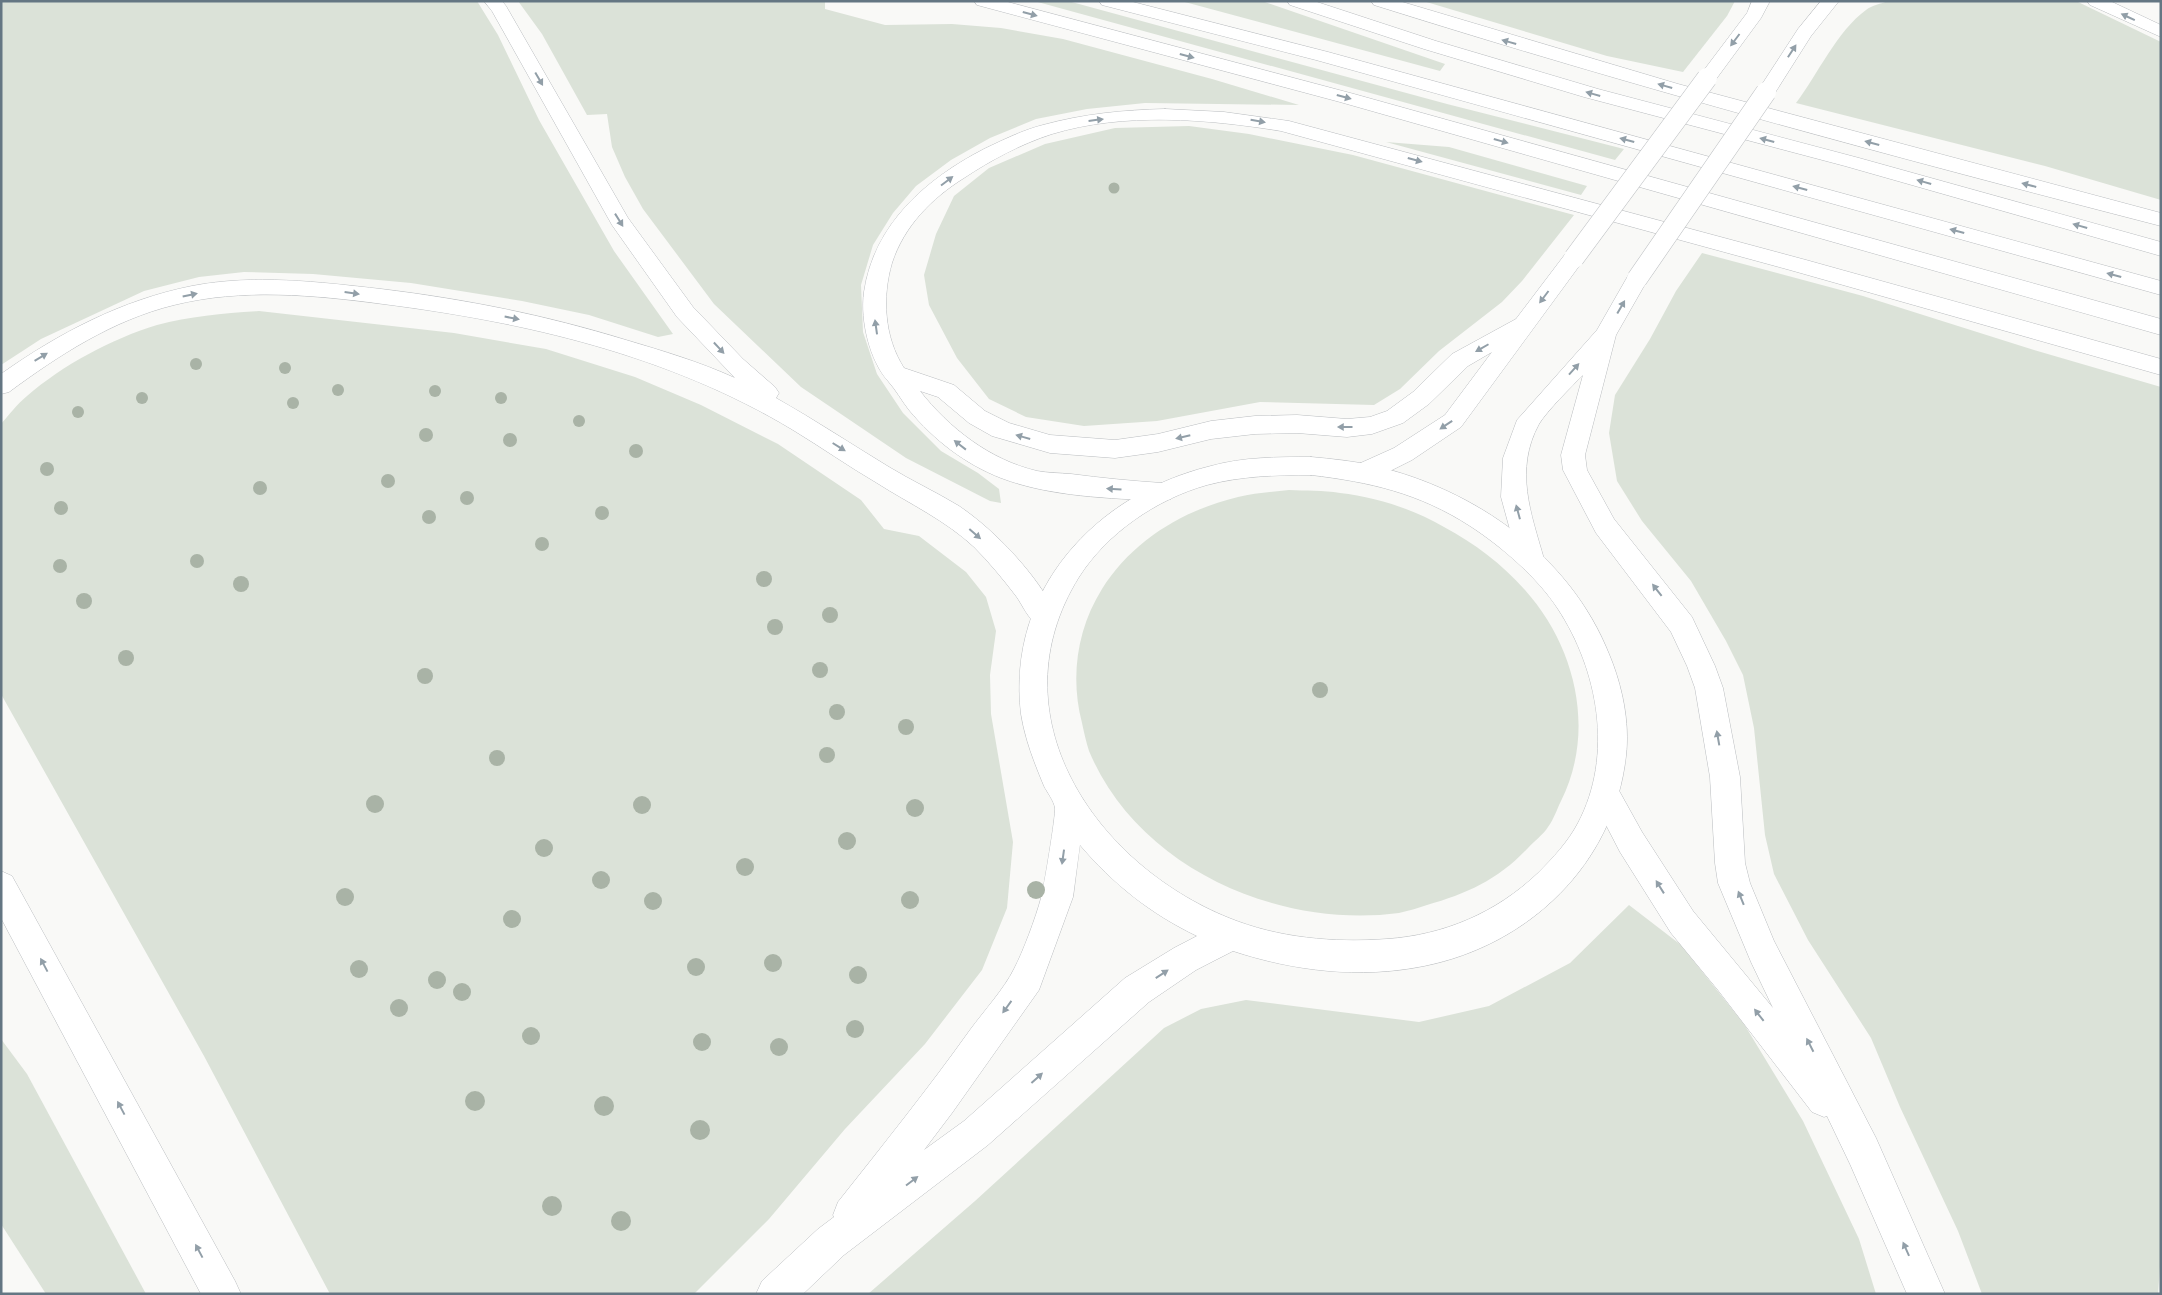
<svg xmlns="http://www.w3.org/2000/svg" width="2162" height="1295" font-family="'DM Sans',sans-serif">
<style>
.green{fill:#dbe2d8}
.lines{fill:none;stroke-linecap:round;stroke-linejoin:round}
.trunk-casing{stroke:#babdc0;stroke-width:1}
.motorway-casing{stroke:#babdc0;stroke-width:1}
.trunk{fill:#fff;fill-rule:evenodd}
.motorway{fill:#fff;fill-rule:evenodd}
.motorway-bridge-casing{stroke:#babdc0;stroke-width:21;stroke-linecap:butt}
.motorway-bridge{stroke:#fff;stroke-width:20}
.tree{fill:#a9b3a6}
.oneway{fill:#929fa8}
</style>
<rect width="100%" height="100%" fill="#f9f9f7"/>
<g class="green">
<polygon points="1,1 477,1 498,35 539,120 614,251 673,334 658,337 589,315 522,301 411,283 313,274 244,272 199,277 144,291 41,339 1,365"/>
<polygon points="518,1 827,1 825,2 825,9 885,25 952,24 1001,28 1063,39 1212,79 1299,105 1145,103 1087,109 1036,119 990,138 951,160 916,186 893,213 873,245 861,285 863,332 877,374 903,413 941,451 978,473 999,489 1001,503 990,501 906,458 801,387 714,304 643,209 625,177 612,147 607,114 587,115 542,34"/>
<polygon points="1034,1 1068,1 1447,104 1624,149 1615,160"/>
<polygon points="1181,1 1262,1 1445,64 1440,71"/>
<polygon points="1423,1 1735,1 1727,16 1683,72 1607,56"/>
<path d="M1888,1H2076L2161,42V200L2045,166L1796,103C1818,74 1837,31 1866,10C1872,5 1881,4 1888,1Z"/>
<polygon points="1189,126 1249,134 1353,155 1574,215 1522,281 1502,302 1439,351 1400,389 1374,405 1260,402 1157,421 1084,426 1026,417 989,399 957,358 929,305 924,275 936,234 954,196 989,168 1045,144 1115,128"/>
<polygon points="1386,142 1449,147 1587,186 1581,195"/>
<polygon points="1702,253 1863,296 2034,350 2161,387 2161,1253 2158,1294 1982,1294 1958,1231 1900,1107 1871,1038 1808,940 1774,874 1765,835 1754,728 1743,675 1726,641 1691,581 1642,521 1617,481 1609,433 1615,395 1650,339 1676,291"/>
<path d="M259,311L454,333L546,349L635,377L701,405L778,444L861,500L884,529L919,536L966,572L986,597L996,631L990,675L991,714L1013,842L1007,908L982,970L925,1044L845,1129L769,1219L694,1294H330L204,1056L1,694V424C9,415 17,404 27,396C63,365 111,339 157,325C190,316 225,313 259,311Z"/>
<path d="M1289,490C1306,491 1323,490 1340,493C1375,497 1414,509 1444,527C1474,543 1502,564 1525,590C1576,647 1596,731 1561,801C1557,809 1554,819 1548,827C1543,835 1534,841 1528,848C1499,879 1467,894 1427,905C1418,908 1408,911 1399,913C1278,929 1138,868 1089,751C1086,742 1084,732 1082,723C1070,677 1077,629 1102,589C1132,541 1183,510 1238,497C1254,493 1272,492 1289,490Z"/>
<polygon points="1629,905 1681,945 1744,1024 1803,1121 1859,1239 1876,1294 868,1294 975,1201 1164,1028 1201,1009 1246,1000 1419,1022 1489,1006 1570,963"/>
<polygon points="1,1039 27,1074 146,1294 46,1294 1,1224"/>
</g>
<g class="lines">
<g class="trunk-casing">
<path id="trunk" d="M1311,457C1332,459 1354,461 1375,466C1476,490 1570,556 1609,654C1622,685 1630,722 1626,756C1614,864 1529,945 1424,966C1360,979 1294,971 1233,951L1196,970L1149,1002L988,1145L844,1255L803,1294H756L762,1281L818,1229L834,1217L833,1215L838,1202C883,1145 928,1089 970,1030C984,1011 1004,989 1014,969C1023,952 1036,917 1041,898C1044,888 1056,814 1055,808C1054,801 1047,792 1044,786C1034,762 1025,739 1021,714C1006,590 1096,494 1211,466C1243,457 1278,457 1311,457ZM1311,475C1370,482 1419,493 1470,526C1501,546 1538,578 1558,609C1598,670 1614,755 1578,823C1568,842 1553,858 1538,873C1496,913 1444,935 1387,939C1334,943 1278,938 1229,918C1095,864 993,715 1079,577C1107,533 1157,499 1207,485C1241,476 1276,475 1311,475ZM1080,845C1113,884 1151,914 1197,936L1174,948L1125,978L964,1121L924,1150L952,1113L1039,990L1073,897Z"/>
</g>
<g class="motorway-casing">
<g id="motorway">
<path d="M484,1H502L506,6L628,218L693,307L743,359L775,387L779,393L776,398C815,420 851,444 889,467C912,481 936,492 959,506C996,531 1037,575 1057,615L1054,623C1048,625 1043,627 1037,624C1028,619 1022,604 1016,596C1003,579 989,562 974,547C945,520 910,504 877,483C848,466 821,447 793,430C669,355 525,322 383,304C314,295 242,288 174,305C113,320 59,355 9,392L1,394V374C59,333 122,300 192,286C254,274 319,282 381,289C464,299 545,315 626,340C663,351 700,362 735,378L677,317L612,225L492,11Z"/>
<polygon points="974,1 1004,1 1354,94 2161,319 2161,335 1340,102 977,5"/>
<polygon points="1099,1 1129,1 1328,52 2161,281 2161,295 1316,60 1102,5"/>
<polygon points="1287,1 1314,1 1436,41 1598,89 1859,158 2161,242 2161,256 1845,166 1584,97 1424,49 1290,5"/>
<path d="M1371,1H1399L1678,84L2161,213V226C1897,158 1634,87 1374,5Z"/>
<polygon points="1752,1 1770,1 1761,18 1714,82 1707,84 1700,82 1698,78 1747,13"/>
<polygon points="1821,1 1839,1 1811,36 1773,96 1766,98 1759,96 1757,92 1798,29"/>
<polygon points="2087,1 2110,1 2161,25 2161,37 2090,5"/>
<path d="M1165,109L1224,112L1289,121L1806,260L2161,359V375L1790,270L1281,131C1207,119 1124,112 1052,134C1021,144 991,160 964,178C932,198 904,226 892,263C882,297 884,337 904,368L954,385L985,411L1009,423L1050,435L1115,440L1158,434L1211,421L1255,416L1297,415L1347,419L1370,417L1387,411L1413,392L1452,354L1516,319L1566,253L1574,251L1582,253L1585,258L1461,427L1412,460L1372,480L1363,482L1354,480L1351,473L1354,466L1394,448L1445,415L1492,352L1468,366L1429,404L1403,423L1372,434L1347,437L1297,433L1255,434L1211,439L1158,452L1115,458L1050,453L992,436L969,423L938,397L920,391C949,428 990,460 1037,471C1048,473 1060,473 1071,474C1101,478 1132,481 1162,483L1171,485L1175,492L1171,499L1162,501C1109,498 1051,497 1001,478C965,464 934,440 909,410C902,401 896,390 888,381C870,361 860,321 864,292C874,224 926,179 984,149C1003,140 1023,130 1043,125C1083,114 1124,110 1165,109Z"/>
<path d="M1637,272L1645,274L1648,279L1616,335L1585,455L1587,470L1614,519L1692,617L1715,666L1723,688L1740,777L1745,863L1750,883L1774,941L1876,1138L1945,1294H1907L1850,1164L1827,1116L1824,1117L1812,1112L1718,990L1671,933L1620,852L1591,796L1595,787L1606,783L1617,787L1642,832L1693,911L1773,1008L1751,962L1718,883L1715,863L1710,777L1695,688L1687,666L1671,632L1596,533L1563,470L1561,455L1583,375C1571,387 1547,411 1539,424C1514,470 1531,513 1544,559L1540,566L1531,569L1522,566L1518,559L1501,497L1503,458L1517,420L1597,330L1629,274Z"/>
<polygon points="1,871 12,876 235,1281 241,1294 201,1294 1,918"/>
</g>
</g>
<use href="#trunk" class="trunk"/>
<use href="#motorway" class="motorway"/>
<g class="motorway-bridge-casing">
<g id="motorway-bridge">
<polyline points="1574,258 1707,78"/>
<polyline points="1637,279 1766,92"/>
</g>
</g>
<use href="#motorway-bridge" class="motorway-bridge"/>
</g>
<g class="tree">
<circle cx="1114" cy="188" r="5.5"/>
<circle cx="196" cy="364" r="6"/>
<circle cx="285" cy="368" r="6"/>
<circle cx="338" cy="390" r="6"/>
<circle cx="435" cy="391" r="6"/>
<circle cx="142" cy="398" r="6"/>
<circle cx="501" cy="398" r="6"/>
<circle cx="293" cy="403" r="6"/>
<circle cx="78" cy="412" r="6"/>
<circle cx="579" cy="421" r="6"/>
<circle cx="426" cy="435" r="7"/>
<circle cx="510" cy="440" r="7"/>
<circle cx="636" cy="451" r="7"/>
<circle cx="47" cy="469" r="7"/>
<circle cx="388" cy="481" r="7"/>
<circle cx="260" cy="488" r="7"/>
<circle cx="467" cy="498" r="7"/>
<circle cx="61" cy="508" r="7"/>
<circle cx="602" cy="513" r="7"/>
<circle cx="429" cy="517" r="7"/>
<circle cx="542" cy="544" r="7"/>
<circle cx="197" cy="561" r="7"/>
<circle cx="60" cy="566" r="7"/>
<circle cx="764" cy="579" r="8"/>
<circle cx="241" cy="584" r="8"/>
<circle cx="84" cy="601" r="8"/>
<circle cx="830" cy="615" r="8"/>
<circle cx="775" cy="627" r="8"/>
<circle cx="126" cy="658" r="8"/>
<circle cx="820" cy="670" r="8"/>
<circle cx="425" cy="676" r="8"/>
<circle cx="1320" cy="690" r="8"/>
<circle cx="837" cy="712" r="8"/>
<circle cx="906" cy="727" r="8"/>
<circle cx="827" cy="755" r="8"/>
<circle cx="497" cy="758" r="8"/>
<circle cx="375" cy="804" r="9"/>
<circle cx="642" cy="805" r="9"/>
<circle cx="915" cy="808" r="9"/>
<circle cx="847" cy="841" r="9"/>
<circle cx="544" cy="848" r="9"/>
<circle cx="745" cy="867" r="9"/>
<circle cx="601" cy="880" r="9"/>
<circle cx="1036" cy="890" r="9"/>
<circle cx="345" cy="897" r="9"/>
<circle cx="910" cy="900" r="9"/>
<circle cx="653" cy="901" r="9"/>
<circle cx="512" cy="919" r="9"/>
<circle cx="773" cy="963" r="9"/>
<circle cx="696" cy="967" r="9"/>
<circle cx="359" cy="969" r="9"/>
<circle cx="858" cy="975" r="9"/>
<circle cx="437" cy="980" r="9"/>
<circle cx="462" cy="992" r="9"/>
<circle cx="399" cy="1008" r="9"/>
<circle cx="855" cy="1029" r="9"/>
<circle cx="531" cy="1036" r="9"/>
<circle cx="702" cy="1042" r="9"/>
<circle cx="779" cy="1047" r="9"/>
<circle cx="475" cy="1101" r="10"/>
<circle cx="604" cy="1106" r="10"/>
<circle cx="700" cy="1130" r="10"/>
<circle cx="552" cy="1206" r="10"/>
<circle cx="621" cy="1221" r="10"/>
</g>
<defs><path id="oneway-solid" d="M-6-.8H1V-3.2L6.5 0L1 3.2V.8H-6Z" transform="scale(1.25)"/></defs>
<g class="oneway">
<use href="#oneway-solid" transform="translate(1030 14) rotate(15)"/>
<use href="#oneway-solid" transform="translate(2128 17) rotate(-155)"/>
<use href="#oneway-solid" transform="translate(1735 40) rotate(127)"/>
<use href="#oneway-solid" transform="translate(1509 42) rotate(-164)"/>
<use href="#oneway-solid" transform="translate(1792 51) rotate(-57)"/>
<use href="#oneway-solid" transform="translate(1187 56) rotate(15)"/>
<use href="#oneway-solid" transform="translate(539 79) rotate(60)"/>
<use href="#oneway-solid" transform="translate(1665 86) rotate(-164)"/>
<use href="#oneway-solid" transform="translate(1593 94) rotate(-164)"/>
<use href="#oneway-solid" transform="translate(1344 97) rotate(15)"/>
<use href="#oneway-solid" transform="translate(1096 120) rotate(-7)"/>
<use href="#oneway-solid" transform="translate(1258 121) rotate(10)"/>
<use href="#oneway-solid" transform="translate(1627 140) rotate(-165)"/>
<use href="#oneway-solid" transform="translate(1767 140) rotate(-165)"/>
<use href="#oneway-solid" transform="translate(1501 141) rotate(16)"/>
<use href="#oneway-solid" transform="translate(1872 143) rotate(-165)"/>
<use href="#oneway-solid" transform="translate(1415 160) rotate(15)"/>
<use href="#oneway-solid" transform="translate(947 181) rotate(-37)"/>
<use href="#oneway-solid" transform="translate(1924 182) rotate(-164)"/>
<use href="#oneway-solid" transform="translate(2029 185) rotate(-165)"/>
<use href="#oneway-solid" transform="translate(1800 188) rotate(-165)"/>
<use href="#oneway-solid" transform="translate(619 220) rotate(58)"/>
<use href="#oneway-solid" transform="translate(2080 226) rotate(-164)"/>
<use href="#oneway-solid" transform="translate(1957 231) rotate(-165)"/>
<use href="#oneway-solid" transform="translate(2114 275) rotate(-165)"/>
<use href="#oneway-solid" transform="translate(352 293) rotate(8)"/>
<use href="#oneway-solid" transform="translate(190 295) rotate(-12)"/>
<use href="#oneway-solid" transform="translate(1544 297) rotate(127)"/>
<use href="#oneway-solid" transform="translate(1621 307) rotate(-60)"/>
<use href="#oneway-solid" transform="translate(512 318) rotate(11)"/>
<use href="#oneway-solid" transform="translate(876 327) rotate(-98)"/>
<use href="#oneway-solid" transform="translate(719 348) rotate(47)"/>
<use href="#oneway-solid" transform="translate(1482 348) rotate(150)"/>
<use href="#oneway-solid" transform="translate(41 357) rotate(-31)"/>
<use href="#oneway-solid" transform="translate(1574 369) rotate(-48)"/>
<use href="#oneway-solid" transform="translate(1446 425) rotate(146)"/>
<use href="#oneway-solid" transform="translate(1345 427) rotate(180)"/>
<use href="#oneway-solid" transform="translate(1023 437) rotate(-164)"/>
<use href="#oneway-solid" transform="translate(1183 437) rotate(167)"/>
<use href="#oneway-solid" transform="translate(960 445) rotate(-142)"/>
<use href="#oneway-solid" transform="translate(839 447) rotate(32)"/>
<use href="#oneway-solid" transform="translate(1114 489) rotate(-176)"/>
<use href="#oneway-solid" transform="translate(1518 512) rotate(-105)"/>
<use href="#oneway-solid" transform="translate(975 534) rotate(41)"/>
<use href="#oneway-solid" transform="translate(1657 590) rotate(-128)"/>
<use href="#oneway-solid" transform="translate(1718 738) rotate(-100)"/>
<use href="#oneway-solid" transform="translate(1063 857) rotate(98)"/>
<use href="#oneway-solid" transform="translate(1660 887) rotate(-122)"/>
<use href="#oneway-solid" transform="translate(1741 898) rotate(-112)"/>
<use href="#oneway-solid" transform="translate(44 965) rotate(-118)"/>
<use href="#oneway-solid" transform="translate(1162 974) rotate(-33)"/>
<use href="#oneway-solid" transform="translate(1007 1007) rotate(126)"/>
<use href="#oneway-solid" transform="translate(1759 1015) rotate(-128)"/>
<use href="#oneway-solid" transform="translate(1810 1045) rotate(-117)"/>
<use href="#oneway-solid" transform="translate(1037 1078) rotate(-42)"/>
<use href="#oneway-solid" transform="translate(121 1108) rotate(-118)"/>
<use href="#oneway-solid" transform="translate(912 1181) rotate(-37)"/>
<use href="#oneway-solid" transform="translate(1906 1249) rotate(-114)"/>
<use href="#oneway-solid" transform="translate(199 1251) rotate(-118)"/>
</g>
<rect width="2162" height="1295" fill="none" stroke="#647683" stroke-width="5"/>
</svg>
